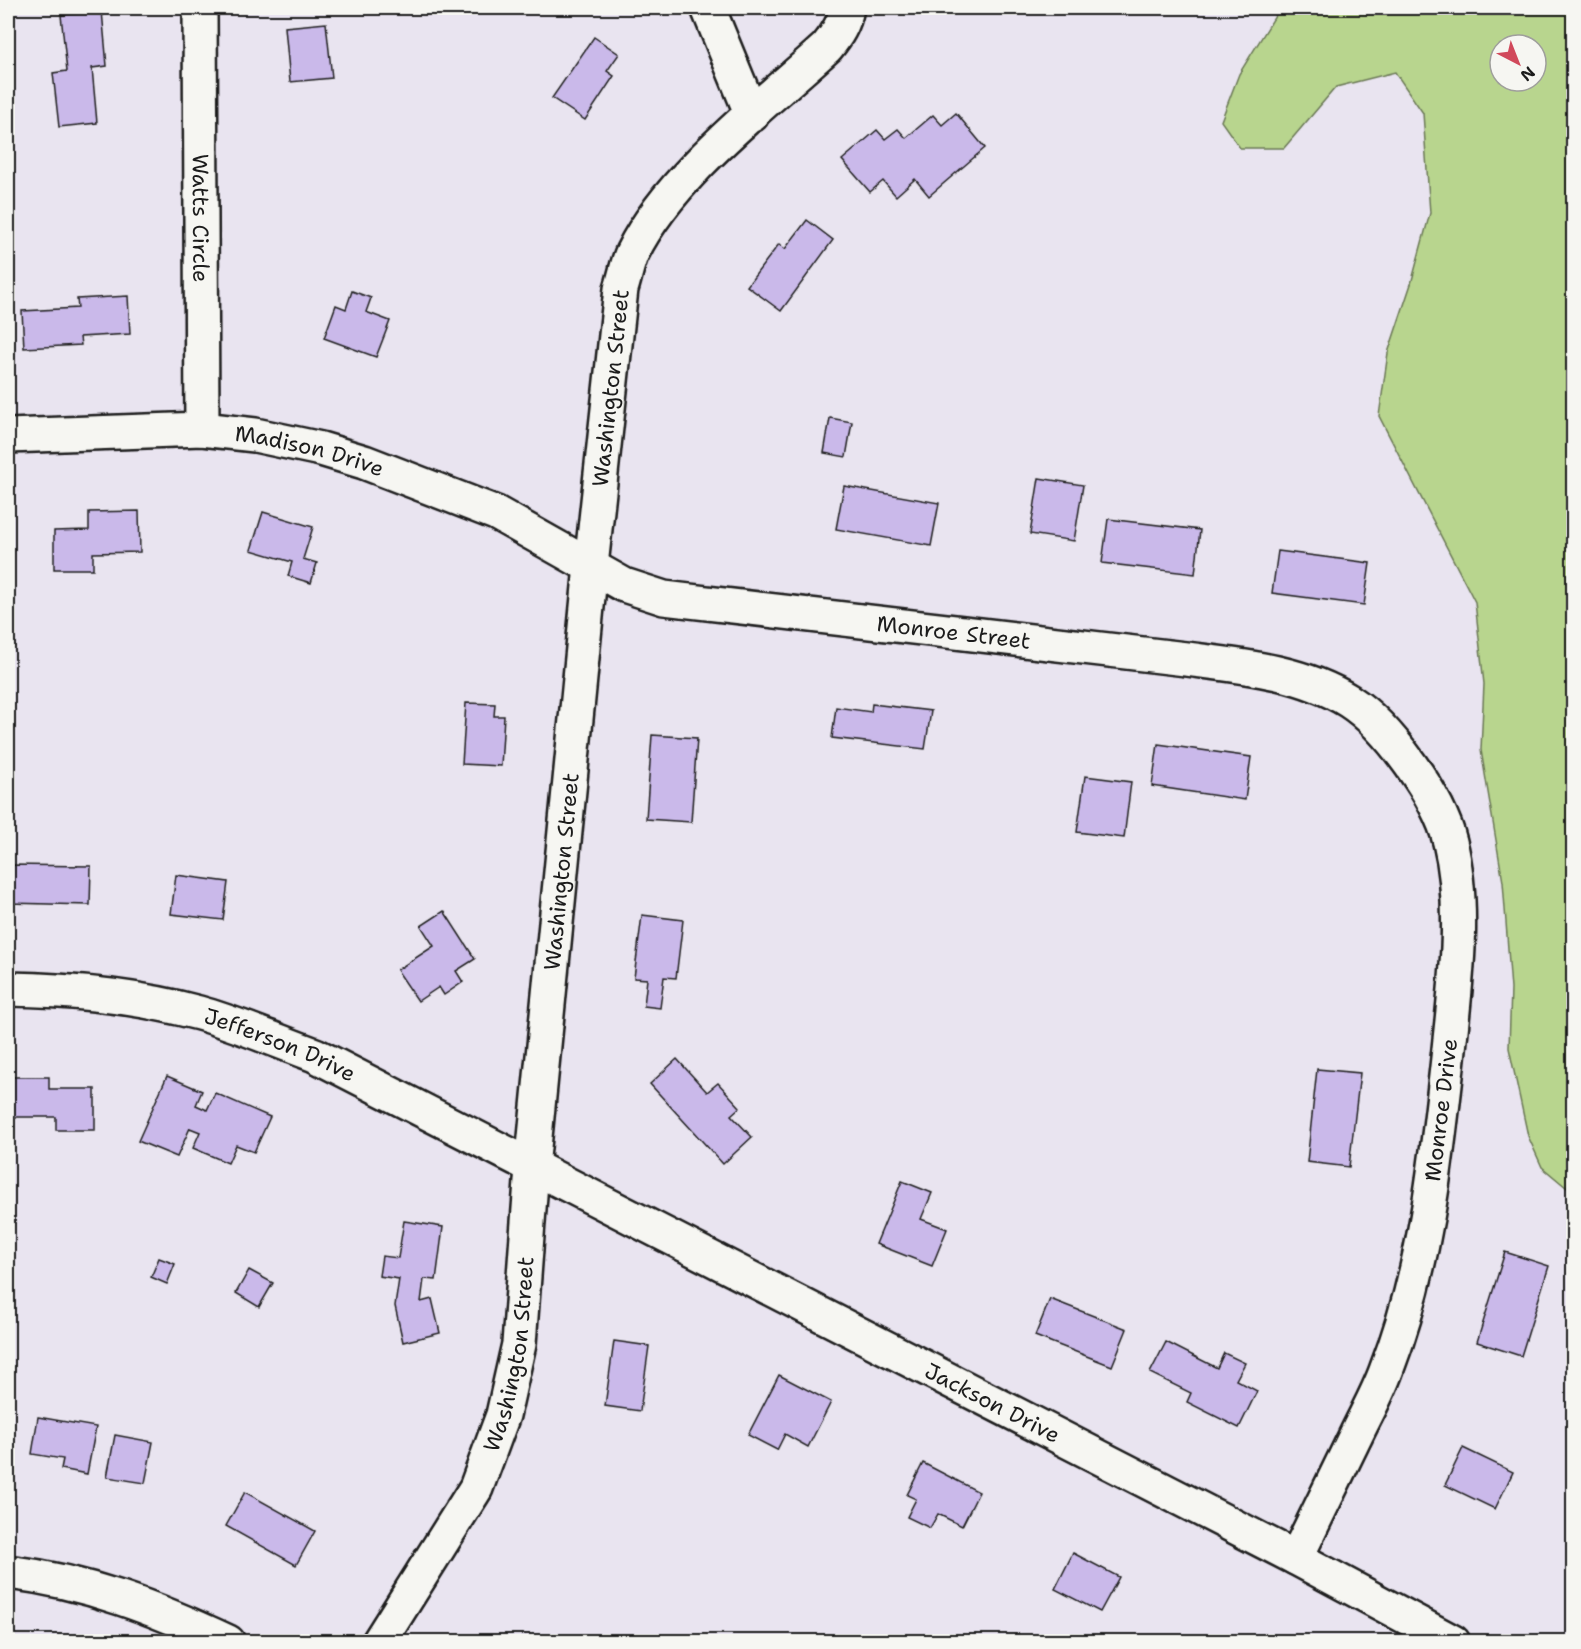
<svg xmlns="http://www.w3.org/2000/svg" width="1581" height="1649" font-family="'Shantell Sans',sans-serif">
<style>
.green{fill:#b8d58e;stroke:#6a7855;stroke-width:1.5;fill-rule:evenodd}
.building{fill:#cab9ea;stroke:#1c1c1c;stroke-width:1.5}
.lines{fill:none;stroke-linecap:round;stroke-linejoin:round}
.minor-casing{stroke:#1c1c1c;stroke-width:38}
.minor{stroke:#f6f6f2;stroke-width:33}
.labels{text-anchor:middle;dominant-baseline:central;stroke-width:6;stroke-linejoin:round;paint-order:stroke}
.street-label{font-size:22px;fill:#1c1c1c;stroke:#f6f6f2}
</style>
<rect width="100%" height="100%" fill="#e9e4f0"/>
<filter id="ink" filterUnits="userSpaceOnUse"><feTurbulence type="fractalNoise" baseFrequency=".0167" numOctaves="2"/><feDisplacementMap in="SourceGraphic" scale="12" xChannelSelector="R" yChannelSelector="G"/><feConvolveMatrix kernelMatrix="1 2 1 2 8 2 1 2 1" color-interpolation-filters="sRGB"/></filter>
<g filter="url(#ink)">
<path class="green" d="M1280,8H1573V1193L1542,1167L1528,1136L1509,1048L1511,989L1503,882L1481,750L1484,684L1475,602L1379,416L1388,353L1411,284L1430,213L1423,113L1395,72L1336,87L1284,148H1240L1221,121L1239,74ZM1500,45H1536V81H1500Z"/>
<g class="building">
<polygon points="102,11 107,66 92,68 97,123 59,127 53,73 67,71 61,15"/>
<polygon points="326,23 332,78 290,82 285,27"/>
<polygon points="594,37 619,54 607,71 614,76 585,120 552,98"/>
<polygon points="956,113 985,148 929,196 915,179 896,196 883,181 870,192 842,160 877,130 885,139 898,129 906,138 933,115 942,125"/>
<polygon points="807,220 833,240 781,311 747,286 779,244 785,249"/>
<polygon points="352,291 371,298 366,312 390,321 376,357 324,338 336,305 346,309"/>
<polygon points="128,296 130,334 80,337 81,345 24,348 22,311 78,308 77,299"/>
<polygon points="830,418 852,422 846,457 824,453"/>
<polygon points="1039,478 1083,485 1074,541 1030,534"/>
<polygon points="844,486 939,503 931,546 836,529"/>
<polygon points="139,511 140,552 93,553 93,569 54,569 54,531 89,530 89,512"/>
<polygon points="263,512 313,527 303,559 317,563 311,583 288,576 292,562 251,550"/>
<polygon points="1108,519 1200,530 1195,574 1102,563"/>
<polygon points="1278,551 1370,563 1364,605 1272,593"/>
<polygon points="466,703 495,704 494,716 504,716 501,766 462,764"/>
<polygon points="872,704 931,711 925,749 832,738 836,707 871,712"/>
<polygon points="652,735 697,738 691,822 646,819"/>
<polygon points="1158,744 1251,757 1245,800 1152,786"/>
<polygon points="1085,776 1131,782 1124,838 1077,832"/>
<polygon points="8,865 91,866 90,905 8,903"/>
<polygon points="176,875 228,882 223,920 171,914"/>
<polygon points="444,911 475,959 456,971 463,982 444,995 439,987 418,1001 397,970 434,946 421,926"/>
<polygon points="642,915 683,920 676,978 664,977 660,1008 644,1006 647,979 634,978"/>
<polygon points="677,1059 707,1092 718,1083 740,1107 731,1115 752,1137 723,1164 650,1084"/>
<polygon points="1317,1069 1360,1073 1349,1167 1307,1162"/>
<polygon points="167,1076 202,1091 196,1105 207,1110 215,1093 270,1117 254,1152 236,1145 228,1163 193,1148 200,1132 190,1128 177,1157 138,1141"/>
<polygon points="8,1077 49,1077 49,1089 95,1089 95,1130 56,1130 56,1117 8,1117"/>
<polygon points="902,1181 932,1193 921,1219 947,1229 932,1266 876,1244"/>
<polygon points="404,1221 443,1227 436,1280 424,1279 421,1302 432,1299 440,1333 403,1342 395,1306 399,1279 379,1276 382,1256 398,1258"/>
<polygon points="1505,1252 1549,1266 1521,1356 1477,1342"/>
<polygon points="159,1258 175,1264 167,1284 151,1277"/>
<polygon points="249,1270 273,1283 259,1307 236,1293"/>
<polygon points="1050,1299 1127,1329 1112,1366 1035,1336"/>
<polygon points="614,1341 649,1346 640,1411 605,1406"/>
<polygon points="1166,1342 1217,1368 1224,1353 1245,1363 1236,1380 1257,1391 1239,1428 1187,1402 1191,1393 1150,1373"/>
<polygon points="779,1375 831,1402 808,1447 785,1434 777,1450 748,1435"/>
<polygon points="38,1417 96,1427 87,1474 61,1469 63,1459 32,1454"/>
<polygon points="115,1435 153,1442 145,1483 107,1477"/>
<polygon points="1463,1448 1513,1472 1495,1509 1445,1485"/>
<polygon points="923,1463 979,1492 962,1526 938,1514 930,1528 907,1517 916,1499 907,1495"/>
<polygon points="245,1492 315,1531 296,1565 226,1526"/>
<polygon points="1073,1553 1119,1577 1100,1612 1055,1589"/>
</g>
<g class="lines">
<g class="minor-casing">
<g id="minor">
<path id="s1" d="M200,8L202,429"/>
<polyline points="708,8 752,115"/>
<path id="s2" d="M8,436L202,429L255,435L321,449L364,462L496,513L624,585L664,598L1186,659C1241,666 1301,671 1349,701C1388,726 1439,797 1450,842C1466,907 1456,983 1449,1049C1437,1158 1426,1268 1386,1371C1378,1393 1366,1414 1356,1435C1336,1476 1316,1517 1296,1558"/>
<path id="s3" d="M8,989C72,990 136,996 199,1013C238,1024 277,1041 315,1055L1296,1558L1453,1642"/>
<path d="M8,1572C88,1582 155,1608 228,1642"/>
<path id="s4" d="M379,1642L476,1488L503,1415L519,1344L532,1168L591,566L621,289C625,277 627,264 632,253C670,176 763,105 827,47C837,35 844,24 847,8"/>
</g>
</g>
<use href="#minor" class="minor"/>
</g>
</g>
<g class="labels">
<g class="street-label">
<text stroke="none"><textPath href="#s1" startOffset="210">Watts Circle</textPath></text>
<text stroke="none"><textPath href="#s4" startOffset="1293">Washington Street</textPath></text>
<text stroke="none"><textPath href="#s2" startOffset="304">Madison Drive</textPath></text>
<text stroke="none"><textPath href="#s2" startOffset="982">Monroe Street</textPath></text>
<text stroke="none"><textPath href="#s4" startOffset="807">Washington Street</textPath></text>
<text stroke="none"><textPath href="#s3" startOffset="280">Jefferson Drive</textPath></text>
<text transform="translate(1441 1110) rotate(-83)">Monroe Drive</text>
<text stroke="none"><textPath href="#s4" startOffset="321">Washington Street</textPath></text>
<text stroke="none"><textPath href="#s3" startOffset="1078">Jackson Drive</textPath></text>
</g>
</g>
<rect width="1581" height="1649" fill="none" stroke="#f6f6f2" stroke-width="30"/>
<rect x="15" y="15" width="1551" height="1619" fill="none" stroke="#1c1c1c" stroke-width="2" filter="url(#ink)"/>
<g transform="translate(1518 63) rotate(138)"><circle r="28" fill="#f6f6f2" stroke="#9f9f9c" stroke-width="1.5"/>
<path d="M0-4.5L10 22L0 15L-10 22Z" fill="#d1495b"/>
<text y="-9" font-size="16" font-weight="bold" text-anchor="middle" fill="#1c1c1c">N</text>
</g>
</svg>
